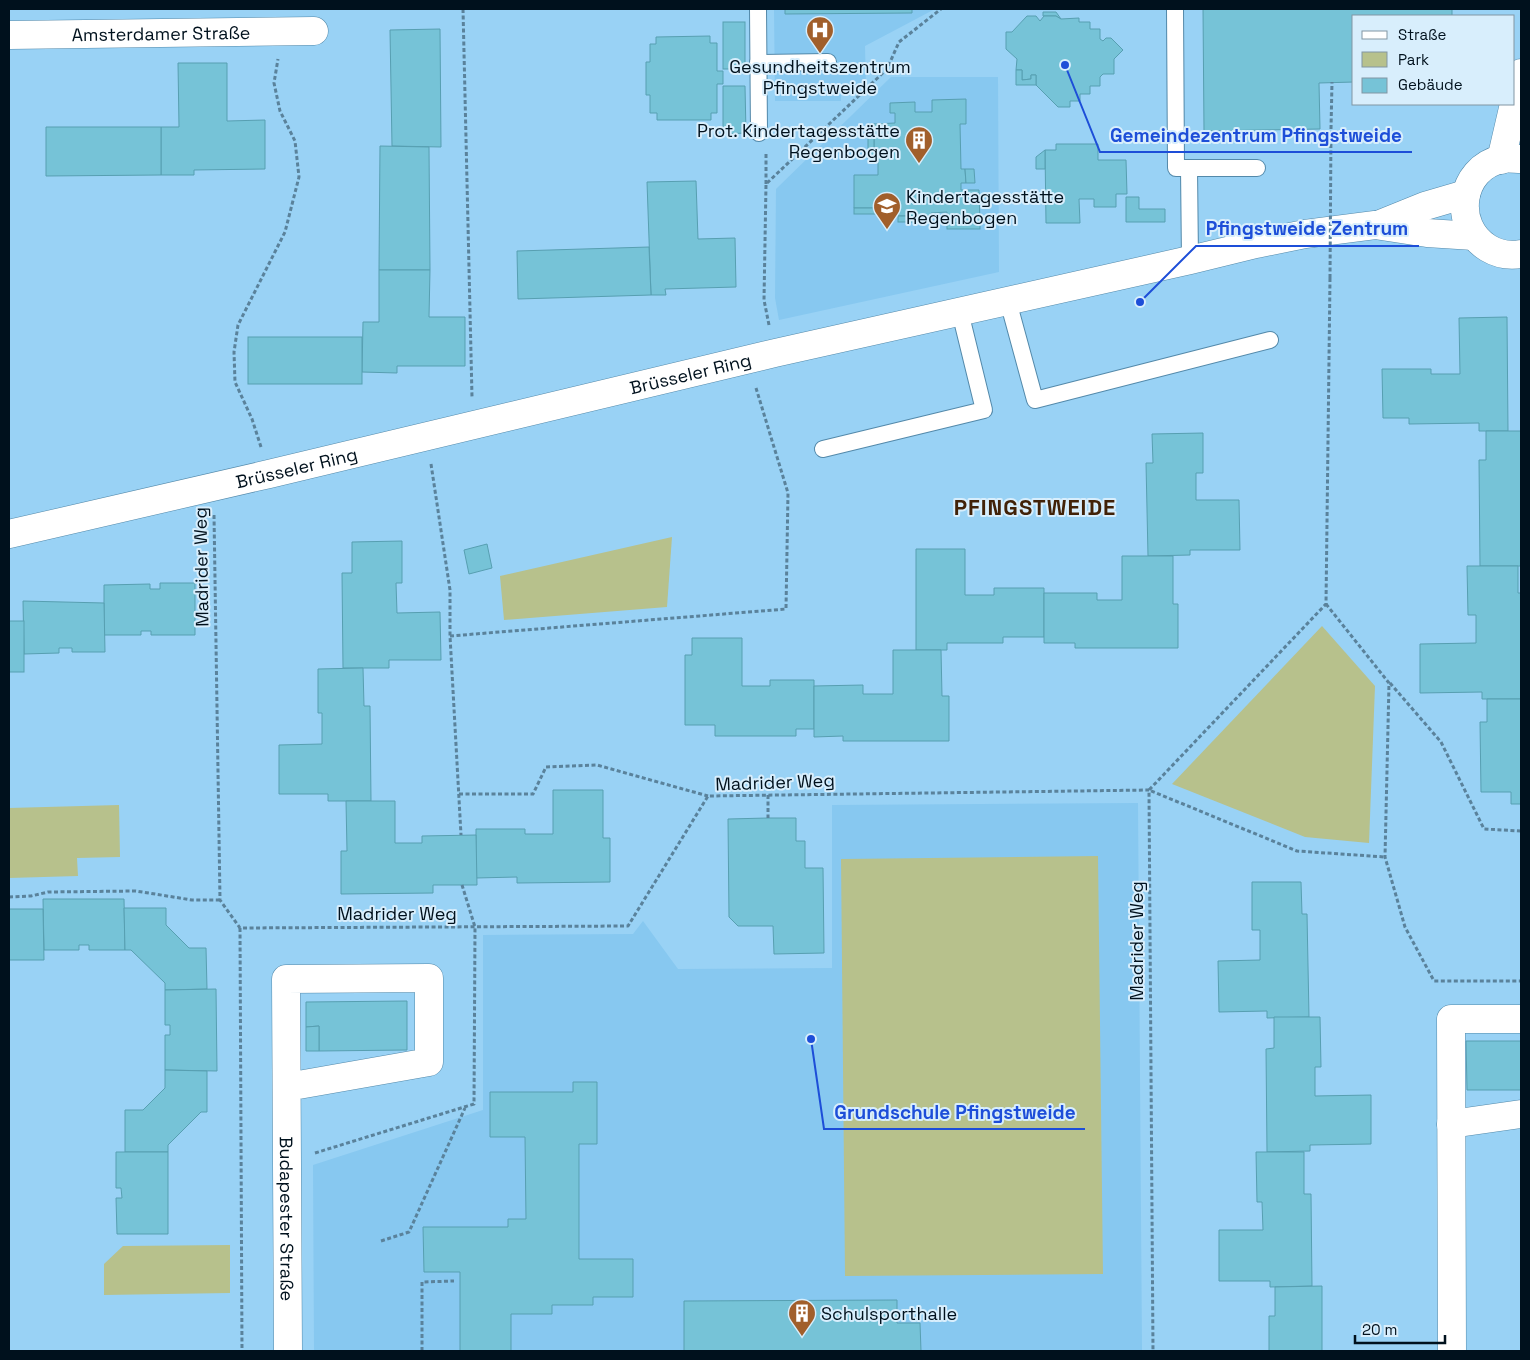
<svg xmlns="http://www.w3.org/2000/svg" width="1530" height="1360" font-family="'Space Grotesk',sans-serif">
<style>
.built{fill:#87c8f0}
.green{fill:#b7c18c}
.building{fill:#76c3d7;stroke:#579fb1}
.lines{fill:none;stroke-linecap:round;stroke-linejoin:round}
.lane-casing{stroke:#5389aa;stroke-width:18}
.street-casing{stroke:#5389aa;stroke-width:29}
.path{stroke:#5a829b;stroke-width:3;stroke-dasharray:4 2.5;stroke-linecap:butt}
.lane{stroke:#fff;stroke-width:16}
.street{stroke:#fff;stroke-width:28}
.path-bridge{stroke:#5a829b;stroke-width:3;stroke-dasharray:4 2.5;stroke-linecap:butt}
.labels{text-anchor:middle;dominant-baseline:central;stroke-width:4;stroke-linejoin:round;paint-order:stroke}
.street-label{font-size:18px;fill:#00111d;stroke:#d8eefc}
.poi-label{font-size:18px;fill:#00111d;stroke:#d8eefc;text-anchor:start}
.district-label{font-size:22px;font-weight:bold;letter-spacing:1px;fill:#412208;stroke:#d8eefc}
.leader{fill:none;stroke:#1d4ed8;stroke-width:2}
.callout-dot{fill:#1d4ed8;stroke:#d8eefc;stroke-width:2}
.callout-label{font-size:19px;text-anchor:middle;font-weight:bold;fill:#1d4ed8;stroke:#d8eefc;stroke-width:4;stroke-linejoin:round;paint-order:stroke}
</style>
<rect width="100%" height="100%" fill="#99d2f5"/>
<g class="built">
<polygon points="774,9 935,9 865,46 866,88 841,88 841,101 775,101"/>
<polygon points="891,77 998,77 999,272 779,320 775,298 776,189"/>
<polygon points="1138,803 1142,1351 314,1351 313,1165 483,1110 483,935 633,934 643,921 678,969 832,968 832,805"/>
</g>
<g class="green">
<polygon points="672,537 667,607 504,620 500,576"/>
<polygon points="1322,626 1375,686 1369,843 1305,837 1172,784"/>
<polygon points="119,805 120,857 77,858 78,876 9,878 9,808"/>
<polygon points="1098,856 1103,1274 845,1276 841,859"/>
<polygon points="230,1245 230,1293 104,1295 104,1264 123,1246"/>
</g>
<g class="building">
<polygon points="785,9 912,9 912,13 785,14"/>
<polygon points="1203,9 1452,9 1452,16 1354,16 1354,82 1319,83 1320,129 1204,131"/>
<polygon points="1043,12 1056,12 1061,19 1056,16 1043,16"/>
<polygon points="1027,16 1036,16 1040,21 1044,16 1056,16 1061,19 1079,18 1079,22 1090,22 1090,29 1100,29 1100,39 1103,41 1106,38 1111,38 1123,50 1114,59 1114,74 1103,74 1100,77 1100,86 1090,86 1090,94 1080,94 1080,101 1070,101 1070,107 1058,107 1036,85 1036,75 1031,75 1031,79 1022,80 1022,70 1016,70 1017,59 1006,49 1006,32 1012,32"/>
<rect x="723" y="22" width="22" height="47"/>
<polygon points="440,29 441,147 392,146 390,30"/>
<polygon points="710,36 710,43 717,43 717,71 723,71 723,84 717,84 717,113 711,113 711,120 657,120 657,113 650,113 650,95 646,95 646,62 650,62 650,44 656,44 656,37"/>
<polygon points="178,63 227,63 227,121 265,120 265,169 194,170 194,175 161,175 161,127 179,127"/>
<polygon points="1016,70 1022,70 1022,80 1031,79 1031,75 1036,75 1036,85 1016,85"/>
<polygon points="723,86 745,86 746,133 723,134"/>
<polygon points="966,99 966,124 960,124 961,169 965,169 966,183 961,183 961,190 979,190 980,223 947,223 947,212 931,213 931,216 898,216 898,205 887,205 887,208 854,208 854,175 878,175 878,159 874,159 874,124 895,123 895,113 890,113 890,103 915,102 915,112 932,112 932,100"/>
<rect x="868" y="124" width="6" height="35"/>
<polygon points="46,127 161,127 161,175 46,176"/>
<polygon points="1056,144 1098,144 1098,160 1126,160 1127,194 1116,194 1116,207 1094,207 1094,199 1079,199 1080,223 1046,223 1045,150 1056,150"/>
<polygon points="380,146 429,147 430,270 379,270"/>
<polygon points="1045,150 1045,169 1036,169 1036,157"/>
<polygon points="965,169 974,169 975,183 966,183"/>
<polygon points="696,181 698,239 735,238 736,287 665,289 666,295 651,295 647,182"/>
<polygon points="1126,197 1139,197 1139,209 1165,209 1165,222 1126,222"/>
<rect x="854" y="208" width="33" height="6"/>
<rect x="898" y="216" width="33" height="6"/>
<rect x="947" y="223" width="33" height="6"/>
<polygon points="649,247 651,295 518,299 517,251"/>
<polygon points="379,270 430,270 429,317 465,317 465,366 397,366 397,373 362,372 363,322 379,322"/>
<polygon points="1507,317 1508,431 1479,431 1479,423 1409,424 1409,418 1383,418 1382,369 1431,369 1431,374 1460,374 1459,318"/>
<rect x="248" y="337" width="114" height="47"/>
<polygon points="1486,431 1521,431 1521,566 1480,566 1479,460 1486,460"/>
<polygon points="1203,433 1203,473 1196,473 1196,500 1239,500 1240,550 1190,550 1190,555 1148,556 1146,463 1153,463 1152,434"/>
<polygon points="402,541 402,583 396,583 397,613 440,612 441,660 389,660 389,668 343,668 342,573 352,573 352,542"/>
<polygon points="487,544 492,568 469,574 464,550"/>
<polygon points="916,549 965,549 965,595 994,595 994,588 1044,588 1044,637 1003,637 1003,643 947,643 947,650 916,650"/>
<polygon points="1122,556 1173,556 1173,604 1178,604 1178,648 1075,648 1075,643 1044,643 1044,593 1097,593 1097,600 1122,600"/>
<polygon points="1467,566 1518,566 1518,593 1521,593 1521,699 1482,699 1482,692 1420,693 1420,644 1476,643 1476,615 1468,615"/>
<polygon points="160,583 195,583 195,635 151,635 151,631 141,631 141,635 104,635 104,585 150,584 150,589 160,589"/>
<polygon points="23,601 104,603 105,652 72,652 72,648 59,648 59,653 24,654"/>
<rect x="9" y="621" width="15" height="51"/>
<polygon points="692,638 742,638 742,686 770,686 770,680 814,680 814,729 796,729 796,736 715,736 715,725 685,725 685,655 692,655"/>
<polygon points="893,650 941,650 942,696 949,696 949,741 843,741 843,736 814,737 814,686 863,685 863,694 893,694"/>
<polygon points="363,668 364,706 370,706 371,801 328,801 328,794 279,794 279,745 322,744 322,713 318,713 318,669"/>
<polygon points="1487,699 1521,699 1521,804 1511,804 1511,792 1481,792 1480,722 1487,722"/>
<polygon points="553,790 603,790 603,838 610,838 610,882 517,883 517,877 476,878 476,829 525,829 525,834 553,834"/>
<polygon points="346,801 395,801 395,843 422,843 422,836 476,835 477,885 433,885 433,893 341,894 341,851 347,851"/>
<polygon points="768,818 796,818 796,841 805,841 805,868 823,868 824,953 774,954 773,926 738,926 729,917 728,819"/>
<polygon points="1252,882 1301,882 1302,914 1307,914 1309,1017 1267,1018 1267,1011 1219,1012 1218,961 1260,960 1260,930 1252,930"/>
<polygon points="43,899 124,899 125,950 89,950 89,945 79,945 79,950 44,950"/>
<polygon points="124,908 166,908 166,925 189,948 206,948 207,989 165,990 165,983 131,950 125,950"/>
<polygon points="9,909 43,909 44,960 9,960"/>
<polygon points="216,989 217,1071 165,1070 165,1035 170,1035 170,1025 165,1025 165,990"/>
<polygon points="407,1001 407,1050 319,1051 319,1026 306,1027 306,1002"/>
<polygon points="1274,1017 1320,1017 1321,1067 1315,1067 1315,1096 1371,1095 1371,1144 1310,1145 1310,1151 1267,1152 1266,1049 1274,1048"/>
<polygon points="319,1026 319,1051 306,1051 306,1027"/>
<polygon points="1466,1041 1521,1041 1521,1090 1467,1090"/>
<polygon points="165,1070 207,1071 207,1112 201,1112 168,1145 168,1152 125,1152 125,1110 143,1110 165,1088"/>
<polygon points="573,1082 597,1082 597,1144 579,1144 579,1259 633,1259 633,1297 593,1297 593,1305 552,1305 552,1314 511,1314 511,1351 460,1351 460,1272 424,1272 423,1227 508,1227 508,1219 526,1219 525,1137 490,1137 490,1092 573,1092"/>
<polygon points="116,1152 168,1152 168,1234 117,1234 116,1198 122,1198 121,1188 116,1188"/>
<polygon points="1256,1152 1304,1152 1304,1194 1311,1194 1312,1286 1270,1287 1270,1281 1219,1281 1219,1230 1263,1230 1262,1202 1257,1202"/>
<polygon points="1322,1286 1322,1351 1269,1351 1269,1316 1275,1316 1275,1287"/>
<polygon points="897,1300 897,1323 920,1323 921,1351 684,1351 684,1301"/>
</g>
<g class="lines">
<g class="lane-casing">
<g id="lane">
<polyline points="758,9 759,133"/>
<polyline points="1175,9 1176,168 1257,168"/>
<polyline points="758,63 828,62"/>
<polyline points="1189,168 1190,260"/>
<polyline points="1008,301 1035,400 1270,340"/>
<polyline points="823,449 984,410 960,312"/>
</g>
</g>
<g class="street-casing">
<g id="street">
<path id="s1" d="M9,35L314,31"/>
<polyline points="1514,103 1521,73"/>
<path d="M1521,159C1515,159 1508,158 1502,159C1459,168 1452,226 1488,248C1498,254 1510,256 1521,254"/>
<polyline points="1501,160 1514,104"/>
<polyline points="1378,225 1425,206 1466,194"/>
<path id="s2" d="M9,534L269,474L775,353L1190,260L1256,244L1305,234L1375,225L1427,233L1474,236"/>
<path id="s3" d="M287,1087L429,1062V978L286,979L288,1351"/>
<polyline points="1451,1124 1521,1114"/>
<polyline points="1452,1351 1451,1019 1521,1019"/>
</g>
</g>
<g class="path">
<polyline points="463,9 472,397"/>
<polyline points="1331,129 1332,82"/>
<polyline points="766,154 766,184"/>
<polyline points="1330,278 1326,604 1149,790 1297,851 1385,857"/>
<polyline points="769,325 764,300 766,184 887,69 899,42 941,9"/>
<polyline points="261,447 252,419 235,382 234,352 238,325 285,232 299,177 295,141 280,111 274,83 278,59"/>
<polyline points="431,464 450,590 450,636 461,835"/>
<polyline points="214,515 220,900 240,928 628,926 708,796 1149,790 1153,1351"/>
<polyline points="1326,604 1389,683 1385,857 1405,927 1434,981 1521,981"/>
<polyline points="450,636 786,609 788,493 756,388"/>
<polyline points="1390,683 1441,742 1484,829 1521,831"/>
<polyline points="459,794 533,794 546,767 597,765 708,796"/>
<polyline points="768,795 768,818"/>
<polyline points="9,897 31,896 48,892 136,891 192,900 220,900"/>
<polyline points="240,928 242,1351"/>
<polyline points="315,1153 474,1104 475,927 462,885"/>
<polyline points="381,1241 409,1232 465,1108"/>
<polyline points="422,1351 422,1282 454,1281"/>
</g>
<use href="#lane" class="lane"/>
<use href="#street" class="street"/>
<polyline class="path-bridge" points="1330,278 1331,129"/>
</g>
<defs>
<g id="hospital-pin" transform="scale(1.4375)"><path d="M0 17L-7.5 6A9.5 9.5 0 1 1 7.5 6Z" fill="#a15f2b" stroke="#d8eefc"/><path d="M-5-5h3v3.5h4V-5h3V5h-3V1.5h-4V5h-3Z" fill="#fff"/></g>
<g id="building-pin" transform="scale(1.4375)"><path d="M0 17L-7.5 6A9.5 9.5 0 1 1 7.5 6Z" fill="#a15f2b" stroke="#d8eefc"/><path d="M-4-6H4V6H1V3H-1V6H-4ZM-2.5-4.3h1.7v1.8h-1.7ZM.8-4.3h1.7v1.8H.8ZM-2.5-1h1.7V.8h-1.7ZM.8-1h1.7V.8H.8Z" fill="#fff"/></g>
<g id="school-pin" transform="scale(1.4375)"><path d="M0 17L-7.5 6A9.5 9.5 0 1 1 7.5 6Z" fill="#a15f2b" stroke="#d8eefc"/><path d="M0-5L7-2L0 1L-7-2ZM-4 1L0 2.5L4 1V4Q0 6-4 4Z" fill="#fff"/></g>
</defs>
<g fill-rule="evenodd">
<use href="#hospital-pin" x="820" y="30"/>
<use href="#building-pin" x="919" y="140"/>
<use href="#school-pin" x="887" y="206"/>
<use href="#building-pin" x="802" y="1313"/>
</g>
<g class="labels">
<g class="street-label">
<text stroke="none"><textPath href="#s1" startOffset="152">Amsterdamer Straße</textPath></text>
<text stroke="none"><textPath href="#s2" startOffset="700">Brüsseler Ring</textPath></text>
<text stroke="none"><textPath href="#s2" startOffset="295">Brüsseler Ring</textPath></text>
<text transform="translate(201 567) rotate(-91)">Madrider Weg</text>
<text transform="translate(775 782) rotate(-2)">Madrider Weg</text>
<text x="397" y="913">Madrider Weg</text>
<text transform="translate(1136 941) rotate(-90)">Madrider Weg</text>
<text stroke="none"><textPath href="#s3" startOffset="611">Budapester Straße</textPath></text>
</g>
<g class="poi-label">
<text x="820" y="66" text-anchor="middle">Gesundheitszentrum<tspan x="820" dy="21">Pfingstweide</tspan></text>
<text x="900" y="130" text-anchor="end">Prot. Kindertagesstätte<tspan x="900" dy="21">Regenbogen</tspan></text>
<text x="906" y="196">Kindertagesstätte<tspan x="906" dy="21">Regenbogen</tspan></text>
<text x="821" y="1313">Schulsporthalle</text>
</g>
<g class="district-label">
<text x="1035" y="507">PFINGSTWEIDE</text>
</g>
</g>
<path class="leader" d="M1065 65L1100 152H1412M1140 302L1196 246H1419M811 1039L824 1129H1085"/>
<g class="callout-dot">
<circle cx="1065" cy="65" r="5"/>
<circle cx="1140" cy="302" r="5"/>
<circle cx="811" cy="1039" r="5"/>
</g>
<g class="callout-label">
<text x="1256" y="142">Gemeindezentrum Pfingstweide</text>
<text x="1307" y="235">Pfingstweide Zentrum</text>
<text x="955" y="1119">Grundschule Pfingstweide</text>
</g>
<rect width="1530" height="1360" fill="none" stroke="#00111d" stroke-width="20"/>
<rect x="1352" y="15" width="162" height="90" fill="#d8eefc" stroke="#8296a3"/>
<rect x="1362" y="31" width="25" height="8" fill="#ffffff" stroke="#8296a3"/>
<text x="1398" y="40" font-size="15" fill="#00111d">Straße</text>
<rect x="1362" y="52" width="25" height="15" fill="#b7c18c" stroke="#8296a3"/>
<text x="1398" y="65" font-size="15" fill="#00111d">Park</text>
<rect x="1362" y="78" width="25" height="15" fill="#76c3d7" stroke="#8296a3"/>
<text x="1398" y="90" font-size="15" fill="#00111d">Gebäude</text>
<path d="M1355 1335v8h90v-8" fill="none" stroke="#00111d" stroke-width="2.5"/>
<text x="1362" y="1335" font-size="15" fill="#00111d" stroke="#d8eefc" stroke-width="4" paint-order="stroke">20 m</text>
</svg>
